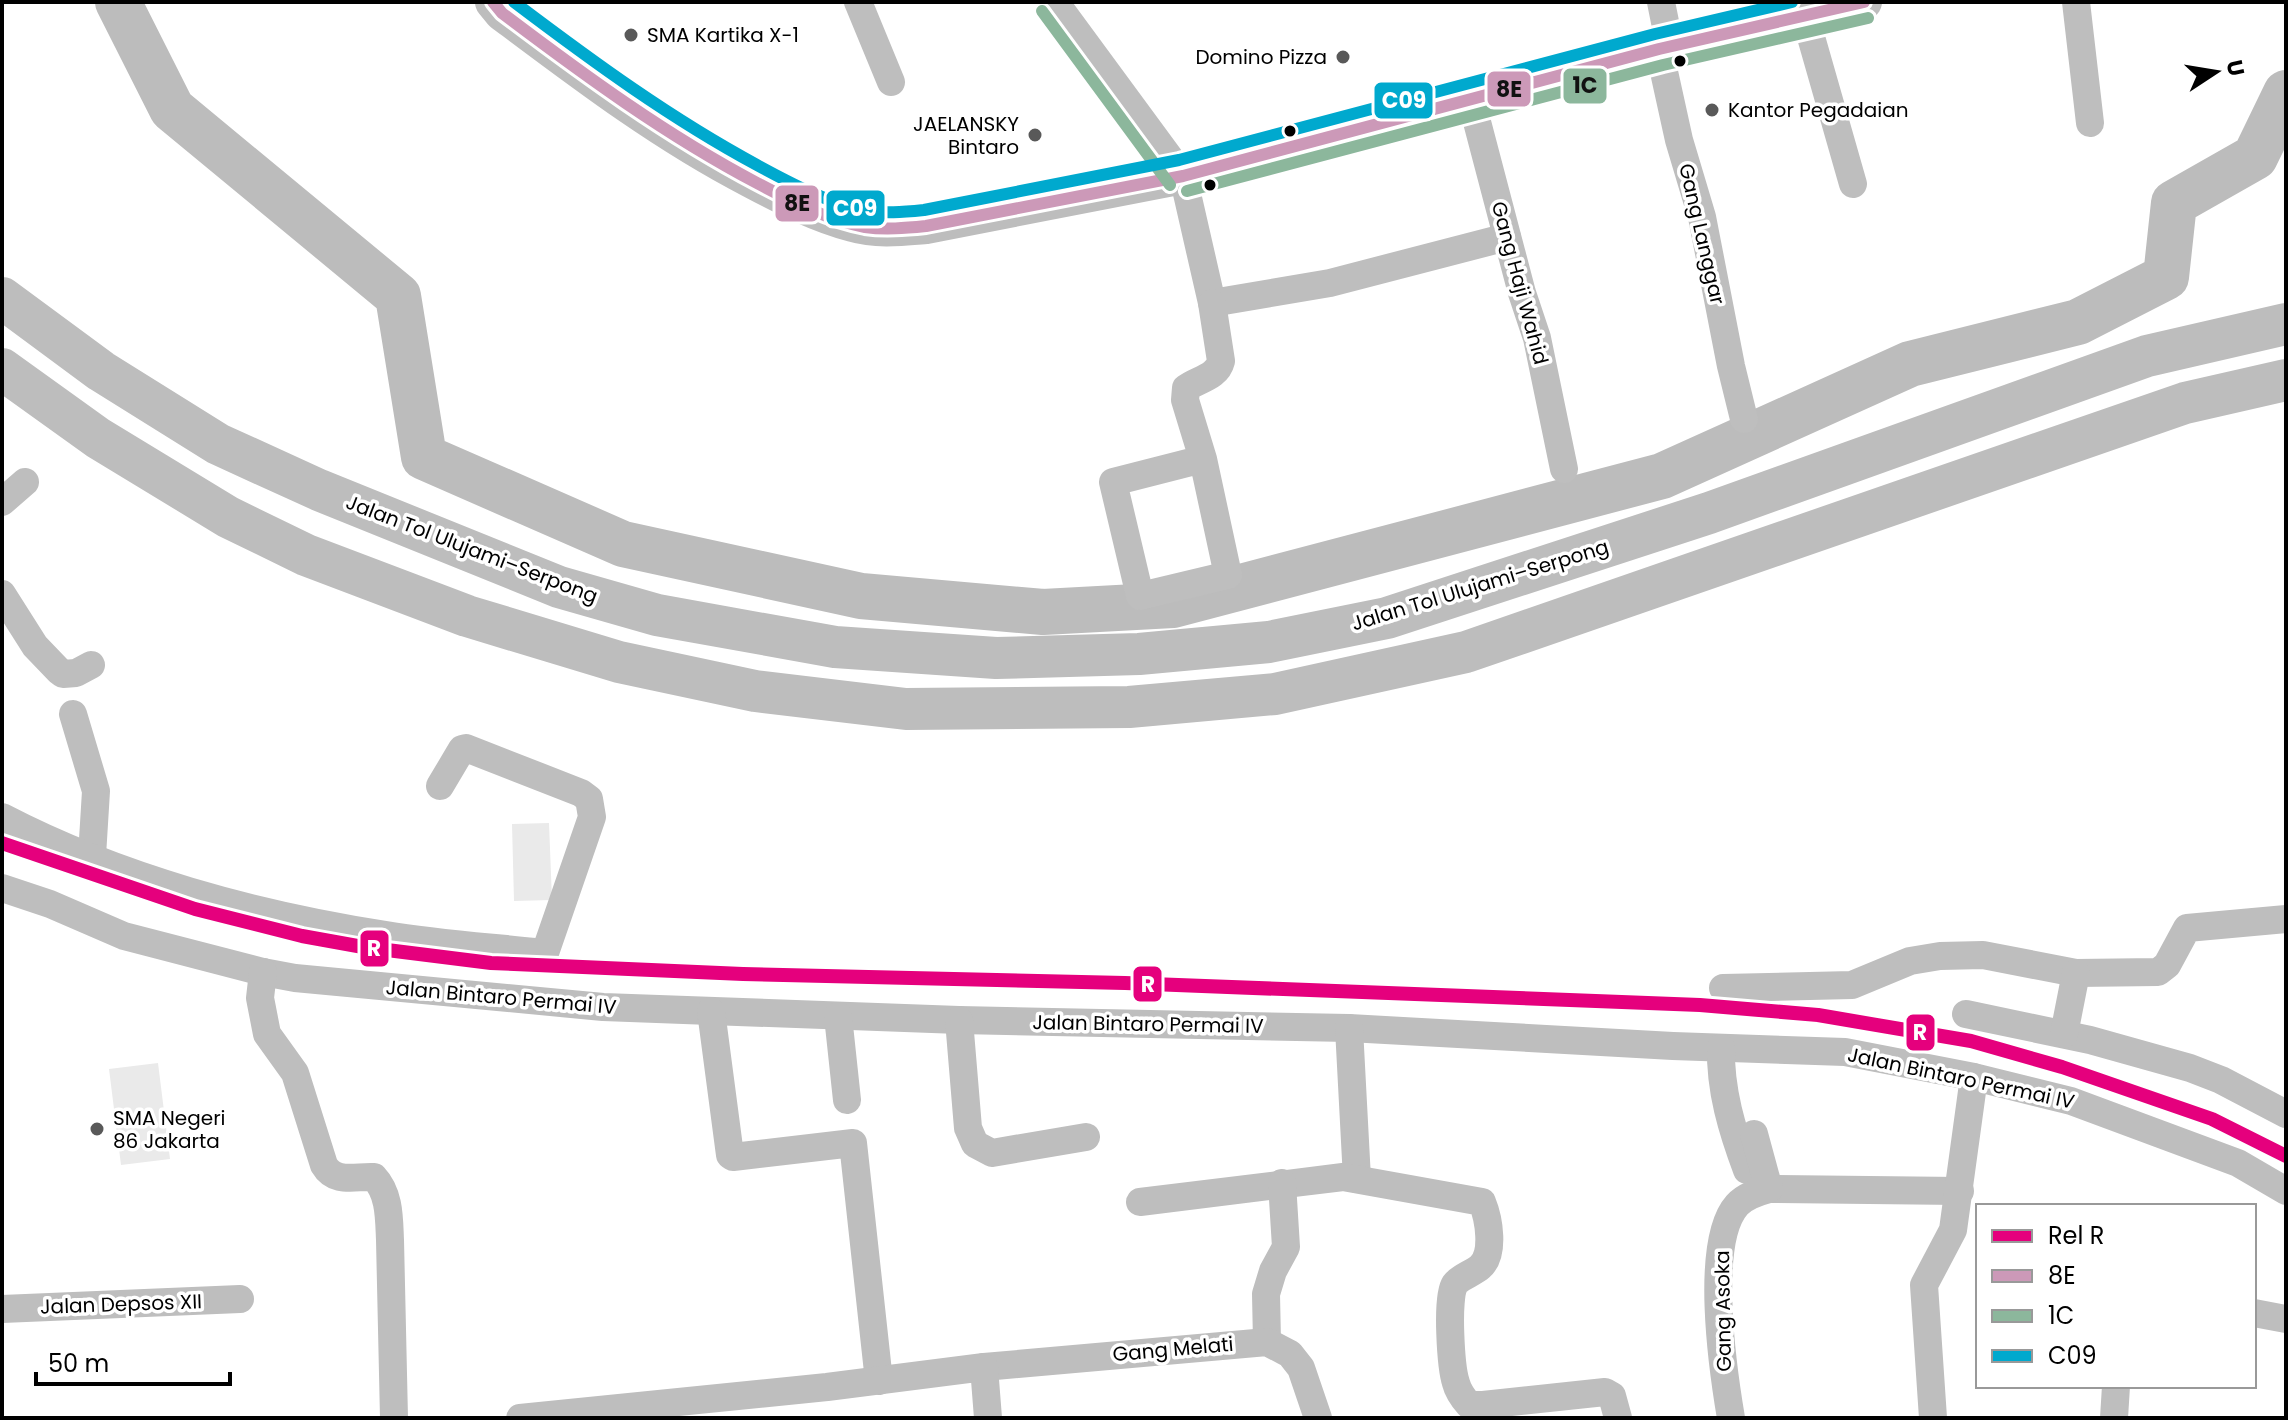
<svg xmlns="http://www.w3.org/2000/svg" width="2288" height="1420" font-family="Poppins,sans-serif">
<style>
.green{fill:#eaeaea}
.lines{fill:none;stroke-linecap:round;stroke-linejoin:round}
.river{stroke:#bcbcbc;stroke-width:46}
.minor{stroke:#bebebe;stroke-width:28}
.major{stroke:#bdbdbd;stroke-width:36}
.highway{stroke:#bdbdbd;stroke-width:42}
.bus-1-casing{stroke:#fff;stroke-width:18}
.bus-2-casing{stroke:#fff;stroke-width:18}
.bus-3-casing{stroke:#fff;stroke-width:18}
.bus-1{stroke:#cc99b8;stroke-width:12}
.bus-2{stroke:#8cb79c;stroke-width:12}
.bus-3{stroke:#00a9ce;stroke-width:12}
.rail-1-casing{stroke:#fff;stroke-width:20}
.rail-1{stroke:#e5007d;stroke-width:14}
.poi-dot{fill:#595959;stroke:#fff;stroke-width:3}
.bus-dot{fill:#000;stroke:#fff;stroke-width:3}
.labels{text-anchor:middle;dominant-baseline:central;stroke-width:7;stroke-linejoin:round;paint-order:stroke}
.poi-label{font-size:20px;fill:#000;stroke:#fff;text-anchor:start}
.street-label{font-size:20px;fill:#000;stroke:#fff}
.line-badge{stroke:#fff;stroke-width:3}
.badge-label{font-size:22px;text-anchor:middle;font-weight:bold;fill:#fff}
.pale-badge-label{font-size:22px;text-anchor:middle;font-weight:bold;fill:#111}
</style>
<rect width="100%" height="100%" fill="#fff"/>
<g class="green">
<polygon points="549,823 552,900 514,901 512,824"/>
<polygon points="158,1063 170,1159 121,1165 109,1069"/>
</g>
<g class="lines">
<polyline class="river" points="118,2 172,109 398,296 424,457 623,544 861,596 1043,612 1173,605 1662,476 1910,364 2078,322 2166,277 2174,203 2255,157 2286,93"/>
<g class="minor">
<polyline points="858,2 891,82"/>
<polyline points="1055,2 1183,176 1212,303 1330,283 1507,237"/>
<polyline points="1661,2 1670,47"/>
<polyline points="2076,2 2090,123"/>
<polyline points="1805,16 1853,184"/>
<polyline points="1659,49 1679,140 1702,217 1731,366 1744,419"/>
<polyline points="1471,99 1522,293 1537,338 1564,469"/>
<path d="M1203,459L1113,482L1140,596L1228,575L1203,459L1185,400L1186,388C1199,379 1217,377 1221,361L1212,303"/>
<polyline points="2,502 25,482"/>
<polyline points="2,594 35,646 59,671 63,674 76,673 91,665"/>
<polyline points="73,714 96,791 92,856"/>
<path d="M2,817C119,878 257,915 386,935C439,944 492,947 545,953L592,817L589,799L581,793L466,748L462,749L440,786"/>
<polyline points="2,888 50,904 124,936 263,972 295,978 603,1007 959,1020 1349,1028 1673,1046 1845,1052 1974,1077 2071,1101 2238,1163 2286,1191"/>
<path d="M263,972L260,998L267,1034L295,1073L324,1165C335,1184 355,1176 374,1177C390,1194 389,1219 390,1240L394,1418"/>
<polyline points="1723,988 1852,985 1910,961 1940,956 1983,955 2076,973 2158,972 2167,965 2187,928 2286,919"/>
<polyline points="711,1011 730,1155 733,1157 853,1143 879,1381"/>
<polyline points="1966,1014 2090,1040 2190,1068 2221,1080 2286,1114"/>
<polyline points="838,1016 847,1100"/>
<polyline points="959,1020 968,1128 975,1144 992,1153 1086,1137"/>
<polyline points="1349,1028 1357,1179"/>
<polyline points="2064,1034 2076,973"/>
<path d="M1721,1048C1720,1090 1732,1130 1747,1170"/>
<polyline points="1769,1189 1960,1191"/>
<path d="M1140,1202L1343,1177L1482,1202C1489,1219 1495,1254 1480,1267C1473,1273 1459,1278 1455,1284C1446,1297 1451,1368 1456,1383C1458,1391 1463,1398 1469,1405H1483L1605,1392L1612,1396L1618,1418"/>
<polyline points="2,1309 240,1299"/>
<polyline points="2254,1313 2286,1319"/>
<polyline points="1267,1342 1266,1294 1273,1271 1286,1247 1282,1183"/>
<polyline points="984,1367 1267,1342 1290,1354 1301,1368 1318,1418"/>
<polyline points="520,1418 827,1387 984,1367 988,1418"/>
<path d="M1731,1418C1723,1371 1704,1242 1737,1205C1745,1196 1758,1192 1769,1189L1754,1134"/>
<polyline points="1933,1418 1924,1285 1953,1230 1974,1077"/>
<polyline points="2114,1418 2116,1386"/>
</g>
<path class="major" d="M493,2L502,13C582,73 662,134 751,180C783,197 818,215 853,224C876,231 902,228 926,226L1183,176L1659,49L1864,2"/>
<g class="highway">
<polyline points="2,298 101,371 218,444 319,490 559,587 657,615 835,647 996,658 1139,654 1269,642 1387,618 1709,513 2147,356 2286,324"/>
<polyline points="2,369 98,438 228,517 306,555 467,616 619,662 755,691 906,709 1129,707 1275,694 1466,652 2185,403 2286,380"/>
</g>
<g class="bus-1-casing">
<path id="bus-1" d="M493,2L502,13C584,75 666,135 757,183C791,201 827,220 865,227C885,230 906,228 926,226L1183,176L1659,49L1864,2"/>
</g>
<g class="bus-2-casing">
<g id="bus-2">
<polyline points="1042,11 1170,185"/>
<polyline points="1187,191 1663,65 1868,18"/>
</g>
</g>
<g class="bus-3-casing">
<path id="bus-3" d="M514,2C592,61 670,118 757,165C790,183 826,202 863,210C883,214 904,212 924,210L1179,160L1655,34L1792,2"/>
</g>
<use href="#bus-1" class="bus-1"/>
<use href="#bus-2" class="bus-2"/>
<use href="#bus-3" class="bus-3"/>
<g class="rail-1-casing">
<polyline id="rail-1" points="2,843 195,909 302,936 363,947 491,963 743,974 1125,983 1700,1005 1818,1015 1971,1041 2062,1067 2212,1119 2286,1156"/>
</g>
<use href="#rail-1" class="rail-1"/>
</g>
<g class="poi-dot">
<circle cx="631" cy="35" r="8"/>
<circle cx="1343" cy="57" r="8"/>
<circle cx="1712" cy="110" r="8"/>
<circle cx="1035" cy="135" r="8"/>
<circle cx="97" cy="1129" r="8"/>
</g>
<g class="bus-dot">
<circle cx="1680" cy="61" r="7"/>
<circle cx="1290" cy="131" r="7"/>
<circle cx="1210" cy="185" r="7"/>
</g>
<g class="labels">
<g class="poi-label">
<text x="647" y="35">SMA Kartika X-1</text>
<text x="1327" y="57" text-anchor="end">Domino Pizza</text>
<text x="1728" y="110">Kantor Pegadaian</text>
<text x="1019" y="124" text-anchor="end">JAELANSKY<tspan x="1019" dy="23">Bintaro</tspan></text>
<text x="113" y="1118">SMA Negeri<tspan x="113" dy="23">86 Jakarta</tspan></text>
</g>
<g class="street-label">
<text transform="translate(1702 234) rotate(77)">Gang Langgar</text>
<text transform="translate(1520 283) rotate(75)">Gang Haji Wahid</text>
<text transform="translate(472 549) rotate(21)">Jalan Tol Ulujami–Serpong</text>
<text transform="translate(1480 585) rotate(-17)">Jalan Tol Ulujami–Serpong</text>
<text transform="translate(501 997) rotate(5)">Jalan Bintaro Permai IV</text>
<text transform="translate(1148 1024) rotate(1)">Jalan Bintaro Permai IV</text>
<text transform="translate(1961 1078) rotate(12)">Jalan Bintaro Permai IV</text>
<text transform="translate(121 1304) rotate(-2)">Jalan Depsos XII</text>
<text transform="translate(1723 1311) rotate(-91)">Gang Asoka</text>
<text transform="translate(1173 1349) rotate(-5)">Gang Melati</text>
</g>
</g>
<g class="line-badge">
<rect x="1562" y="67" width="46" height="38" rx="8" fill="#8cb79c"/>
<rect x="1486" y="70" width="46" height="38" rx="8" fill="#cc99b8"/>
<rect x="1373" y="81" width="61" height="39" rx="8" fill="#00a9ce"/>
<rect x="774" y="184" width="46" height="39" rx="8" fill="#cc99b8"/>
<rect x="825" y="189" width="61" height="38" rx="8" fill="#00a9ce"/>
<rect x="359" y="929" width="31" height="39" rx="8" fill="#e5007d"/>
<rect x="1132" y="965" width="31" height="38" rx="8" fill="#e5007d"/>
<rect x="1905" y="1013" width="31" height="39" rx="8" fill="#e5007d"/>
</g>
<g class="badge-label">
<text x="1404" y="108">C09</text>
<text x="855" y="216">C09</text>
<text x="374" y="956">R</text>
<text x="1148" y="992">R</text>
<text x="1920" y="1040">R</text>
</g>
<g class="pale-badge-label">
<text x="1585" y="93">1C</text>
<text x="1509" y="97">8E</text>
<text x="797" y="211">8E</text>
</g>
<rect width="2288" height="1420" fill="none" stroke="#000000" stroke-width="8"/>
<rect x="1976" y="1204" width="280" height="184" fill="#ffffff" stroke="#999999" stroke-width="2"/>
<rect x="1992" y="1230" width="40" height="12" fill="#e5007d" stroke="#999999" stroke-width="2"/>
<text x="2048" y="1244" font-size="24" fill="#000000">Rel R</text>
<rect x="1992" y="1270" width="40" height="12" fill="#cc99b8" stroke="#999999" stroke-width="2"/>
<text x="2048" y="1284" font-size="24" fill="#000000">8E</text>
<rect x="1992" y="1310" width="40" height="12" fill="#8cb79c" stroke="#999999" stroke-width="2"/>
<text x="2048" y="1324" font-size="24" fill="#000000">1C</text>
<rect x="1992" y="1350" width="40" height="12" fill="#00a9ce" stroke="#999999" stroke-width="2"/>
<text x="2048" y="1364" font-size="24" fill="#000000">C09</text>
<g transform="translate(2216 72) rotate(78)" stroke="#ffffff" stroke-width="6" paint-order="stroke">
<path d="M0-6L14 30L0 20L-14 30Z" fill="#000000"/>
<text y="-12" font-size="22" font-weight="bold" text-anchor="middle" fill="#000000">U</text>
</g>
<path d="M36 1372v12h194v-12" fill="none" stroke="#000000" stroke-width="4"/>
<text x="48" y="1372" font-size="24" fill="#000000" stroke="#ffffff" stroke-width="6" paint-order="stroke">50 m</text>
</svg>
